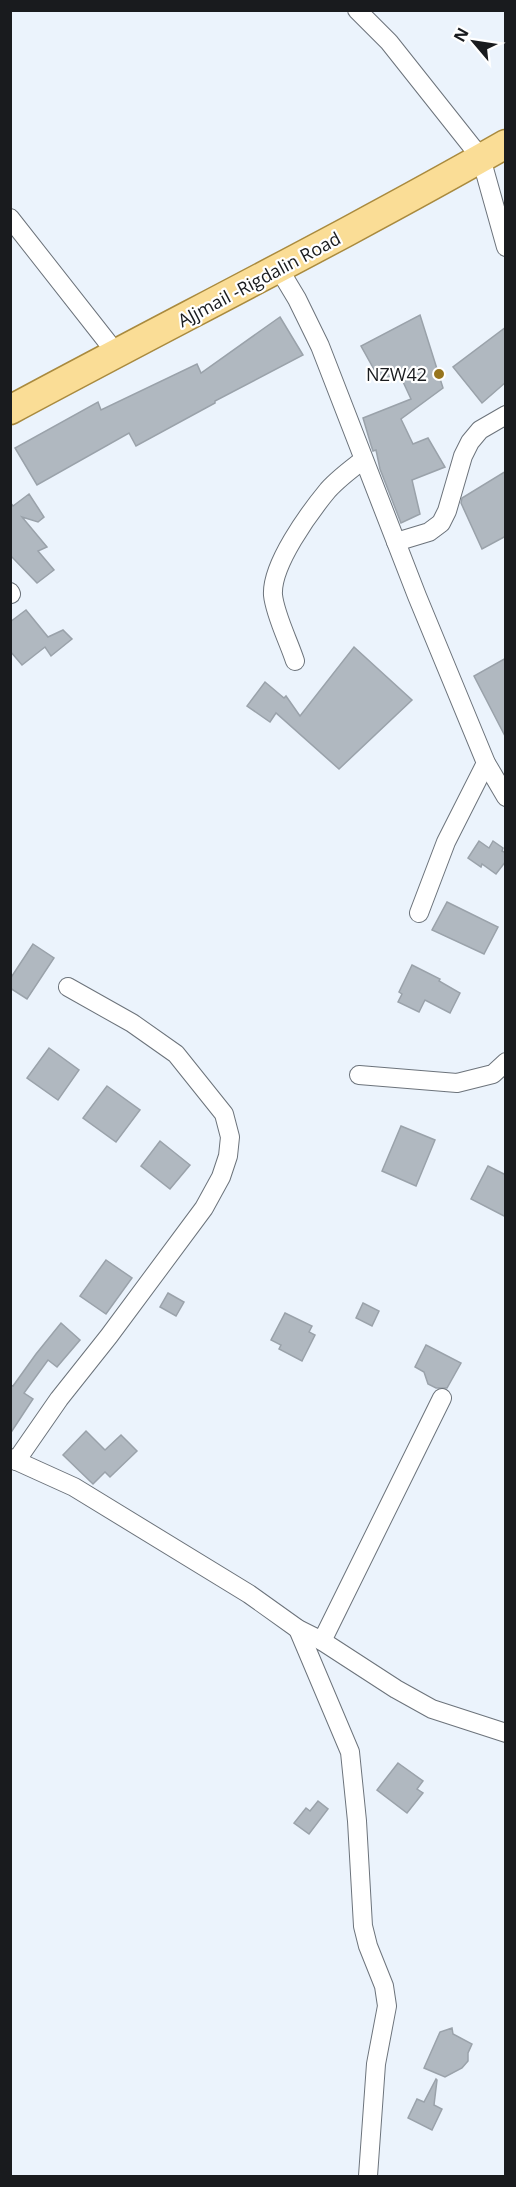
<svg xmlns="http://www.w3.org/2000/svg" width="516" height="2187" font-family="'Open Sans',sans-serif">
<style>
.building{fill:#b0b8c0;stroke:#9aa2aa;stroke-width:1.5}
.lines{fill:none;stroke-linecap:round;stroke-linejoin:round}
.street-casing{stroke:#6c737b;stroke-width:20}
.primary-casing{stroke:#a98a3e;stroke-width:31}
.street{stroke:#fff;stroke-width:18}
.primary{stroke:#fadd96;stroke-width:28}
.poi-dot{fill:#97751e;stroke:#fff;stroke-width:2}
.labels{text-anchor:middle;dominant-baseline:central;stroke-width:4.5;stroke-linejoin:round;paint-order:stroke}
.street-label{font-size:18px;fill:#191b1e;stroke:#fff}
.poi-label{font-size:18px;fill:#191b1e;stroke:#fff;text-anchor:end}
</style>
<rect width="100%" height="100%" fill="#ebf3fc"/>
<g class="building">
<polygon points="420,315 443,388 401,419 413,444 428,438 445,467 412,480 420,514 401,523 380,469 376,450 373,451 371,445 363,418 411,399 398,371 381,382 361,346"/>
<polygon points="280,317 303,355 215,401 215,403 136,446 129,433 37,485 15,448 98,402 101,410 197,364 201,373"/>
<polygon points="506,327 506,382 482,403 453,367"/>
<polygon points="506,471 506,536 482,549 461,503 462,498"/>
<polygon points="29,494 44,517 38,522 22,517 47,547 38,551 54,570 37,583 10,555 10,502 13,506"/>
<polygon points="26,610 48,637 63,630 72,639 51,656 45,647 22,665 10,651 10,622"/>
<polygon points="354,647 412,700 339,769 276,713 270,722 247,706 265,682 284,698 286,696 300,716"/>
<polygon points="506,658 506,738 474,676"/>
<polygon points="479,841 489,848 493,841 503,848 502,851 506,853 506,861 496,874 482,864 481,867 468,858"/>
<polygon points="447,902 498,927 484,954 432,930"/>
<polygon points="33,944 54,958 27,999 10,988 10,979"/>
<polygon points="412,965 440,979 439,981 460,993 450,1013 425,1000 419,1012 398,1002 402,994 399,992"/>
<polygon points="49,1048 79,1070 58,1100 27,1078"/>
<polygon points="107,1086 140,1110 116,1142 83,1118"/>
<polygon points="401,1126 435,1140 416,1186 382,1171"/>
<polygon points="160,1141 190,1165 170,1189 141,1166"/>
<polygon points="488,1166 506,1175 506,1217 471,1199"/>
<polygon points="106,1260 132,1278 106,1314 80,1296"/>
<polygon points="168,1293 184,1302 176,1316 160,1307"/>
<polygon points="363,1303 379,1311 372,1326 356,1318"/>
<polygon points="285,1313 312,1326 309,1332 315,1335 302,1361 279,1349 281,1345 271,1340"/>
<polygon points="61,1323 80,1340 57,1367 48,1360 24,1393 33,1399 10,1434 10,1385 13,1386 36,1354"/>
<polygon points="426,1345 461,1363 447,1388 436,1388 428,1384 424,1372 415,1367"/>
<polygon points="86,1431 105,1450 121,1435 137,1451 110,1477 105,1472 93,1484 63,1455"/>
<polygon points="398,1763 423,1781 417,1789 423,1793 407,1813 377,1790"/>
<polygon points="318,1801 328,1809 309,1834 294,1823 306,1808 310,1811"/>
<polygon points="452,2028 453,2034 472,2044 468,2053 468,2061 462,2068 445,2077 424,2068 440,2032"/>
<polygon points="436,2079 437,2080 434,2105 442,2109 432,2130 408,2118 417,2099 424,2102"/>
</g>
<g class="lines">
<g class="street-casing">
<g id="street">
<polyline points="357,10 389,42 481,158 506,247"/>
<polyline points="10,218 116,353"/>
<polyline points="279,269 297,299 320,346 417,596 486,763 506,797"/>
<polyline points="396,542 429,532 441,523 447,511 463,456 470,442 480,430 506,415"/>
<polyline points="10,592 11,594"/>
<path d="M295,661C289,642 275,615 273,595C271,565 309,513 328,490C338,479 351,469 363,460"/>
<polyline points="419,913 446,842 486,763"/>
<polyline points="359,1075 457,1083 493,1074 506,1062"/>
<polyline points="10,1458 74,1487 249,1594 298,1629 322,1641 396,1689 432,1709 506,1733"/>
<polyline points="16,1461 59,1399 109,1336 204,1208 221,1177 228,1156 230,1137 224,1114 176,1054 132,1023 68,987"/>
<polyline points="298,1629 350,1752 357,1821 363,1926 368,1946 384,1986 387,2006 376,2064 368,2176"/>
<polyline points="322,1641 442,1398"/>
</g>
</g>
<g class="primary-casing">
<path id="primary" d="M10,410C175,321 343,237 506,144"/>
</g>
<use href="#street" class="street"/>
<use href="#primary" class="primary"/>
</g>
<circle class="poi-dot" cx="439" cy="374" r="6"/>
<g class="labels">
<g class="street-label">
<text transform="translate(259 279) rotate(-28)">AJjmail -Rigdalin Road</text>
</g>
<g class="poi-label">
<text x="427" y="374">NZW42</text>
</g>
</g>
<rect width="516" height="2187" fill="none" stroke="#191b1e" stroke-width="24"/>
<g transform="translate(474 42) rotate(299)" stroke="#ffffff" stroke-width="4.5" paint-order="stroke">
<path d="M0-4.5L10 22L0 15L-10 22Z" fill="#191b1e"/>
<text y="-9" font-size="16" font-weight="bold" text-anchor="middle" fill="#191b1e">N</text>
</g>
</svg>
